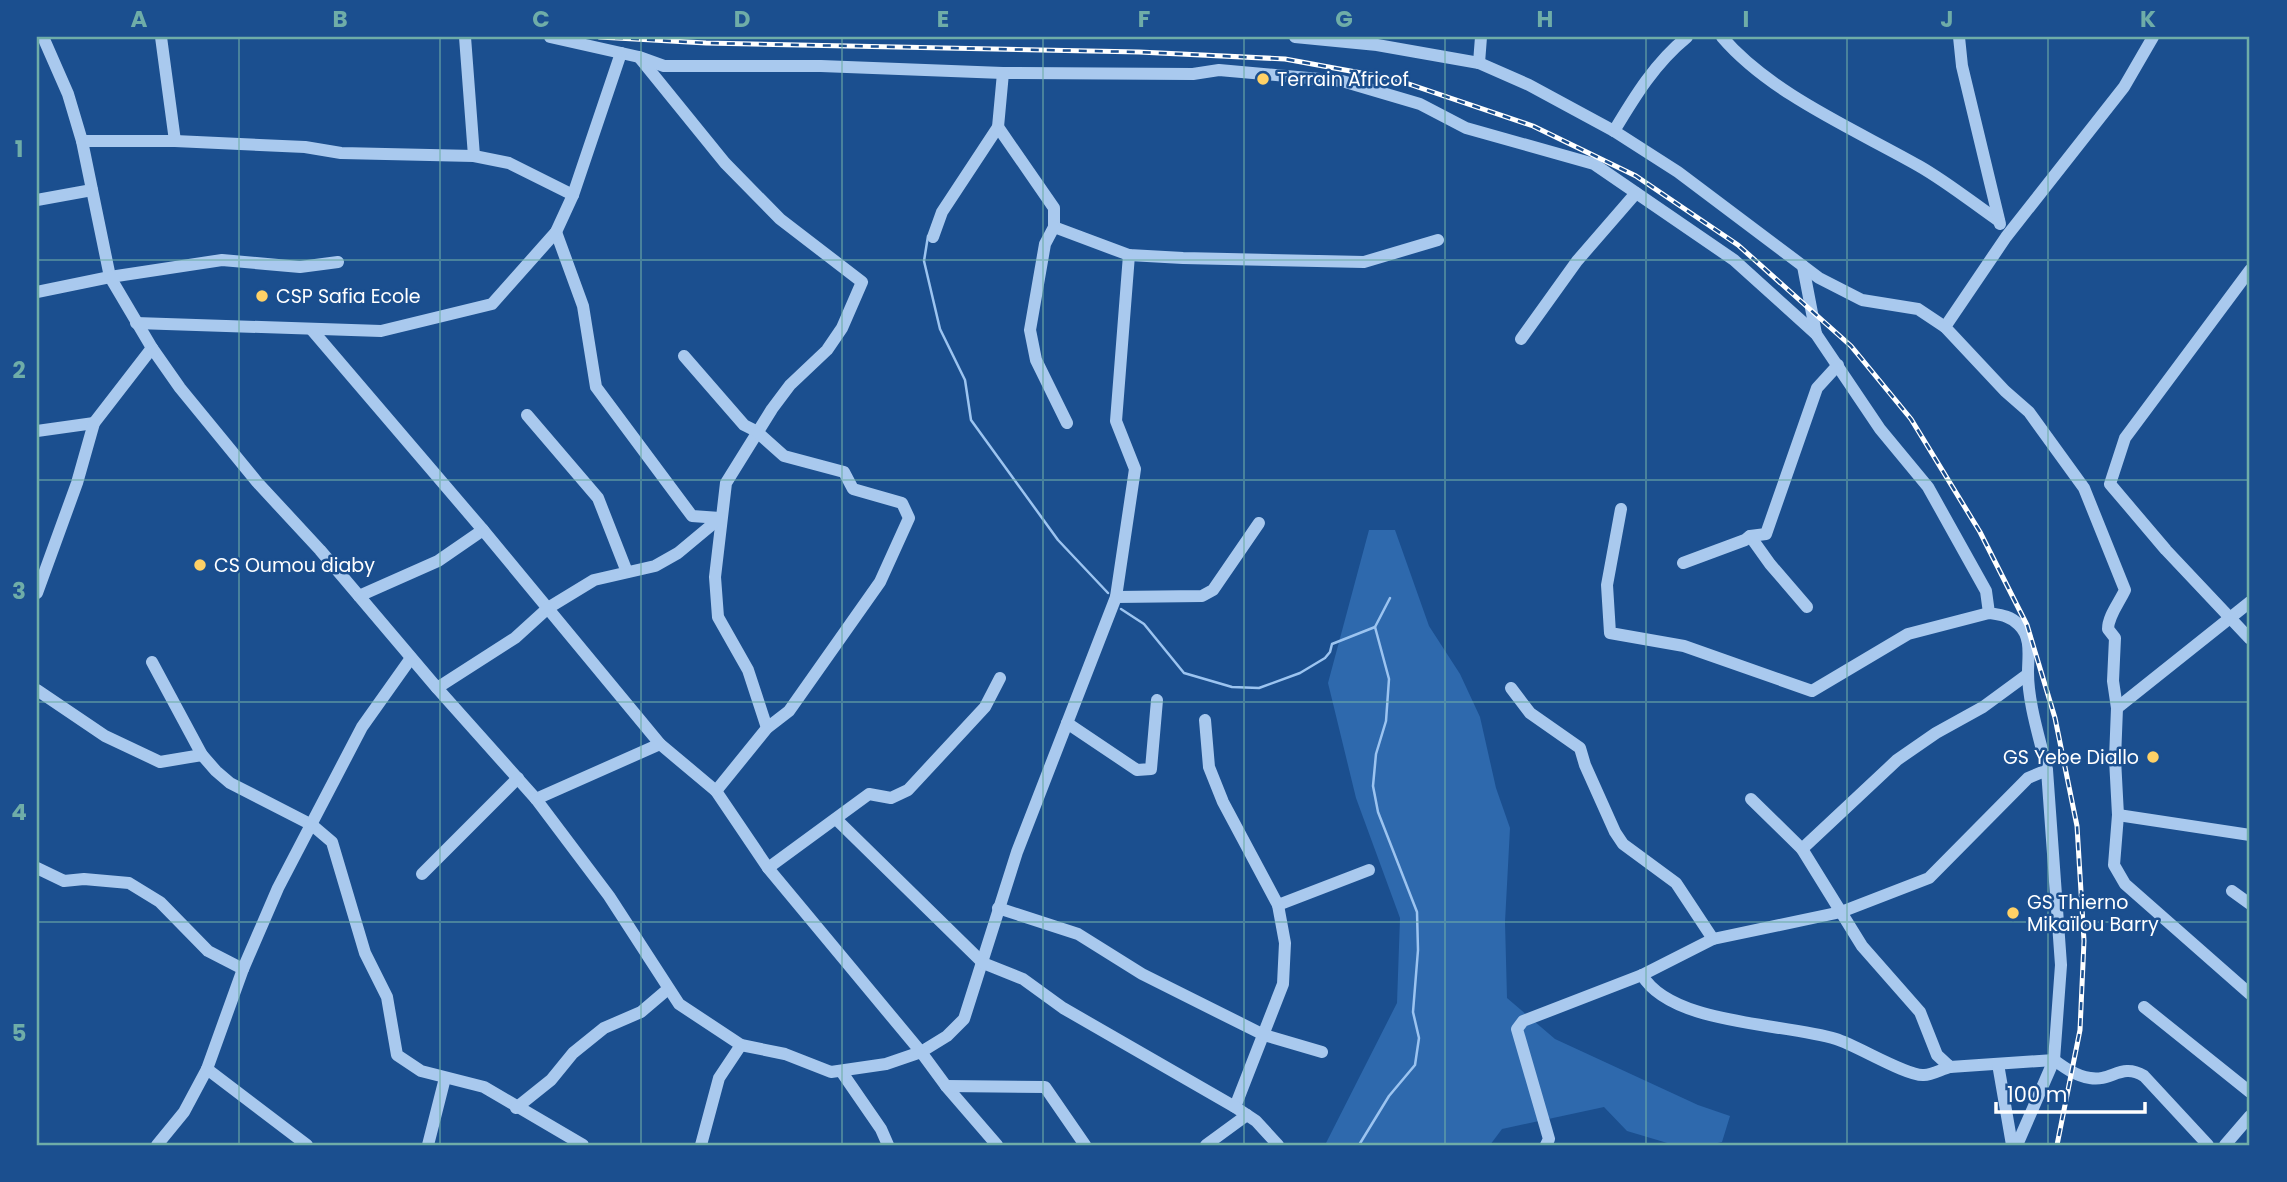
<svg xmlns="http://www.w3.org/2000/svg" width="2287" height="1182" font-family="Poppins,sans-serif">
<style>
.green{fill:#2e69ad}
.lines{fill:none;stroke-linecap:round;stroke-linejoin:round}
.stream{stroke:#9cc4f0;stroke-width:2.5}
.minor{stroke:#a9c9ee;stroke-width:12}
.rail-casing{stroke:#fff;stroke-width:5}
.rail{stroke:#1b4f8f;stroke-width:2.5;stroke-dasharray:8;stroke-linecap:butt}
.grid{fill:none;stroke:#6fada8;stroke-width:2;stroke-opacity:0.55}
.poi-dot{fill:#ffd166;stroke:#1b4f8f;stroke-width:2.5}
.labels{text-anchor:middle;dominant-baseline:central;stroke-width:5;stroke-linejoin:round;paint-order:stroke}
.poi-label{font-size:19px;fill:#fff;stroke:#1b4f8f;text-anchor:start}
.neatline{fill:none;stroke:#6fada8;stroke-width:2.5}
.grid-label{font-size:23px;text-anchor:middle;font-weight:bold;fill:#6fada8}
</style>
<rect width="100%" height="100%" fill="#1b4f8f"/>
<polygon class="green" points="1369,530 1395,530 1429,626 1460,674 1480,717 1496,788 1510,828 1505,922 1507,998 1555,1039 1698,1105 1730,1116 1722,1142 1709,1145 1674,1145 1627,1131 1604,1107 1502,1129 1490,1145 1325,1145 1397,1003 1400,918 1356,798 1328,683"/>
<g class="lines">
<g class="stream">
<polyline points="928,236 924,261 940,329 965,380 971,420 1058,540 1108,593"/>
<polyline points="1121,609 1144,624 1184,673 1232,687 1259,688 1300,673 1325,658 1330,652 1332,644 1375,627"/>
<polyline points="1359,1145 1389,1096 1415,1065 1419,1038 1413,1012 1418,950 1417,912 1378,812 1373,786 1376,754 1386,721 1389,679 1375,627 1390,598"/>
</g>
<g class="minor">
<polyline points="43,37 68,94 82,141 110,277 152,348 180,388 257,482 320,550 437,688 536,799 609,896 679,1004 741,1045 785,1054 831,1072 886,1064 921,1052 947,1036 964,1019 1017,852 1116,597 1135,469 1116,421 1129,255"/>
<polyline points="161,37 175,141"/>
<polyline points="465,37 474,156"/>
<path d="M550,37L639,57L664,66H821L1003,73L1193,74L1219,70L1342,81L1420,104L1466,128L1594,164L1734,260L1816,334L1880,429L1928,487L1986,591L1989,613C2001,615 2011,616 2019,625C2032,637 2028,657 2028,672C2028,704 2040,739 2047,770"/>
<polyline points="1295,37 1377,45 1479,63 1529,85 1614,131 1678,172 1819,278 1862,300 1918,309 1945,327"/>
<path d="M1722,37C1771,94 1854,129 1919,166C1947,182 1973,203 1999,221"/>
<polyline points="1959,37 1962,66 2000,224"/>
<path d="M2153,37L2124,87L2006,237L1945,327L2005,391L2029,412L2084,488L2125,590C2119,603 2108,616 2108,629L2115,638L2113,681L2117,708L2115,759L2118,815L2114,865L2125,884L2250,994"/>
<polyline points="639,57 725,163 780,219 862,282 842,328 827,350 790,385 772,409 726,483 715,577 718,617 748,670 767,728"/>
<polyline points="1479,63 1481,37"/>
<polyline points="998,127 1054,208 1054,227 1129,255 1183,258 1364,262 1438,240"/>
<path d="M1614,131C1635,96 1655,63 1687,37"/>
<polyline points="82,141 175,141 305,147 341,153 474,156 509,163 573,195"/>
<polyline points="37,200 92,190"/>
<polyline points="1054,227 1045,244 1030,330 1036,360 1067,423"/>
<polyline points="556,232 583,306 596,387 692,516 720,518"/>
<polyline points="933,237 942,212 998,127 1003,73"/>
<polyline points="1803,266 1816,334"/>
<polyline points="2250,270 2125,438 2110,484 2166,550 2250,639"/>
<polyline points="37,292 110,277 222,260 300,267 338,262"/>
<polyline points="136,323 381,331 492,304 556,232 573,195 621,53"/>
<polyline points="312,330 483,530 660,744 716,791 768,868 921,1052 946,1086 997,1145"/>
<polyline points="1521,339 1577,261 1636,193"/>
<polyline points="684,356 744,425 756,431 784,456 844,472 853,489 902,503 909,518 880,582 789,711 767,728 716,791"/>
<polyline points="527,415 598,498 627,572"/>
<polyline points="37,431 94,423"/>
<polyline points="1621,509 1607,585 1610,633 1684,646 1812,691 1908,634 1989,613"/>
<polyline points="1750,536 1770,564 1807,607"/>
<polyline points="1683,563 1745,540 1750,536 1766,534 1817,388 1838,365"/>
<polyline points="37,593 77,483 94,423 152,348"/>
<polyline points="359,596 438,561 483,530"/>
<polyline points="1116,597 1202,596 1213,590 1259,523"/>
<polyline points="152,662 202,755 216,771 230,783 312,825 332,842 365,953 387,997 397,1055 421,1071 484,1087 583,1145"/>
<polyline points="437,688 515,638 548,608 594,580 655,566 678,553 720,518"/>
<polyline points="1511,688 1530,713 1580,748 1585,765 1615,832 1623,844 1676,883 1713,939"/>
<polyline points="37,690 105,736 160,762 202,755"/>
<polyline points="2117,708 2250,602"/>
<polyline points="1205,720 1209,767 1223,802 1278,905 1285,943 1283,984 1235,1107"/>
<polyline points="1067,723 1137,770 1151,769 1157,700"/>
<polyline points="536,799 660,744"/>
<polyline points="1751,799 1802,849 1897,760 1936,733 1983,707 2028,674"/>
<polyline points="2118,815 2250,835"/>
<polyline points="836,819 983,963 1023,979 1063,1008 1235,1107 1256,1121 1278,1145"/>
<path d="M1802,849L1862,946L1920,1012L1937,1055L1950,1067L2054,1060C2065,1068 2076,1076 2090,1078C2112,1082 2121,1062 2144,1076L2208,1145"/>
<polyline points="37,868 64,881 84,879 129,883 160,902 208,951 243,969"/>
<polyline points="768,868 869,794 891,798 908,790 985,707 1000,678"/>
<polyline points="422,874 518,778"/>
<polyline points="2232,891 2250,904"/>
<polyline points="1278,905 1369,870"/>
<polyline points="998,908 1078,934 1142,974 1264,1035 1322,1052"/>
<path d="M1642,975C1671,1025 1784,1023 1836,1039C1856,1045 1908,1077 1924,1075C1932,1075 1942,1069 1950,1067"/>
<polyline points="2144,1007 2250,1092"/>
<polyline points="1998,1064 2012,1145"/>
<polyline points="207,1069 307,1145"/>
<polyline points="841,1071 881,1129 888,1145"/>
<polyline points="946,1086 1045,1087 1085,1145"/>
<polyline points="516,1108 551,1080 573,1053 604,1028 641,1012 668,989"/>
<polyline points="157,1145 184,1112 207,1069 243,969 278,888 362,727 411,658"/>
<polyline points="428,1145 445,1078"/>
<polyline points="701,1145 719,1078 741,1045"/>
<polyline points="1206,1145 1247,1115"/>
<polyline points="1546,1145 1549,1139 1517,1029 1523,1021 1642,975 1713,939 1841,912 1929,878 2028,778 2047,770 2061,965 2054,1060 2017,1145"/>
<polyline points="2225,1145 2250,1116"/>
</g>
<g class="rail-casing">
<polyline id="rail" points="599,37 706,43 1139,52 1285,59 1394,79 1533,126 1636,176 1738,245 1851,346 1911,419 1980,532 2027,625 2055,718 2077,826 2084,941 2080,1030 2057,1145"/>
</g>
<use href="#rail" class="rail"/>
</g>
<path class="grid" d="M239,37V1145M440,37V1145M641,37V1145M842,37V1145M1043,37V1145M1244,37V1145M1445,37V1145M1646,37V1145M1847,37V1145M2048,37V1145M37,260H2250M37,480H2250M37,702H2250M37,922H2250"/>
<g class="poi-dot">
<circle cx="1263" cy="79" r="7"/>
<circle cx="262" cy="296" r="7"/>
<circle cx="200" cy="565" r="7"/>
<circle cx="2153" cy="757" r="7"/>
<circle cx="2013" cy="913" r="7"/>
</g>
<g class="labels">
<g class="poi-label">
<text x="1277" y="79">Terrain Africof</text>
<text x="276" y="296">CSP Safia Ecole</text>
<text x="214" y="565">CS Oumou diaby</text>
<text x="2139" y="757" text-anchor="end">GS Yebe Diallo</text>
<text x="2027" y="902">GS Thierno<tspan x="2027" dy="22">Mikaïlou Barry</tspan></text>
</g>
</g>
<rect width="2287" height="1182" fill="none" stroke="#1b4f8f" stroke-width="77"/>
<path d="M1996 1102v10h149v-10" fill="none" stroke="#ffffff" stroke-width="3.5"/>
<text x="2007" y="1102" font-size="21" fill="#ffffff" stroke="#1b4f8f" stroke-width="5" paint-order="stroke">100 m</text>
<rect x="38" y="38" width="2210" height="1106" class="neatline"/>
<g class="grid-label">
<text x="139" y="27">A</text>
<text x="340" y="27">B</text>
<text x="541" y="27">C</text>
<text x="742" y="27">D</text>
<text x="943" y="27">E</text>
<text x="1144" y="27">F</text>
<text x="1344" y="27">G</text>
<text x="1545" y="27">H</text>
<text x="1746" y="27">I</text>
<text x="1947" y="27">J</text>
<text x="2148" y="27">K</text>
<text x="19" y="157">1</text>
<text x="19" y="378">2</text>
<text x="19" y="599">3</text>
<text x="19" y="820">4</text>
<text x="19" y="1041">5</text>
</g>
</svg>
